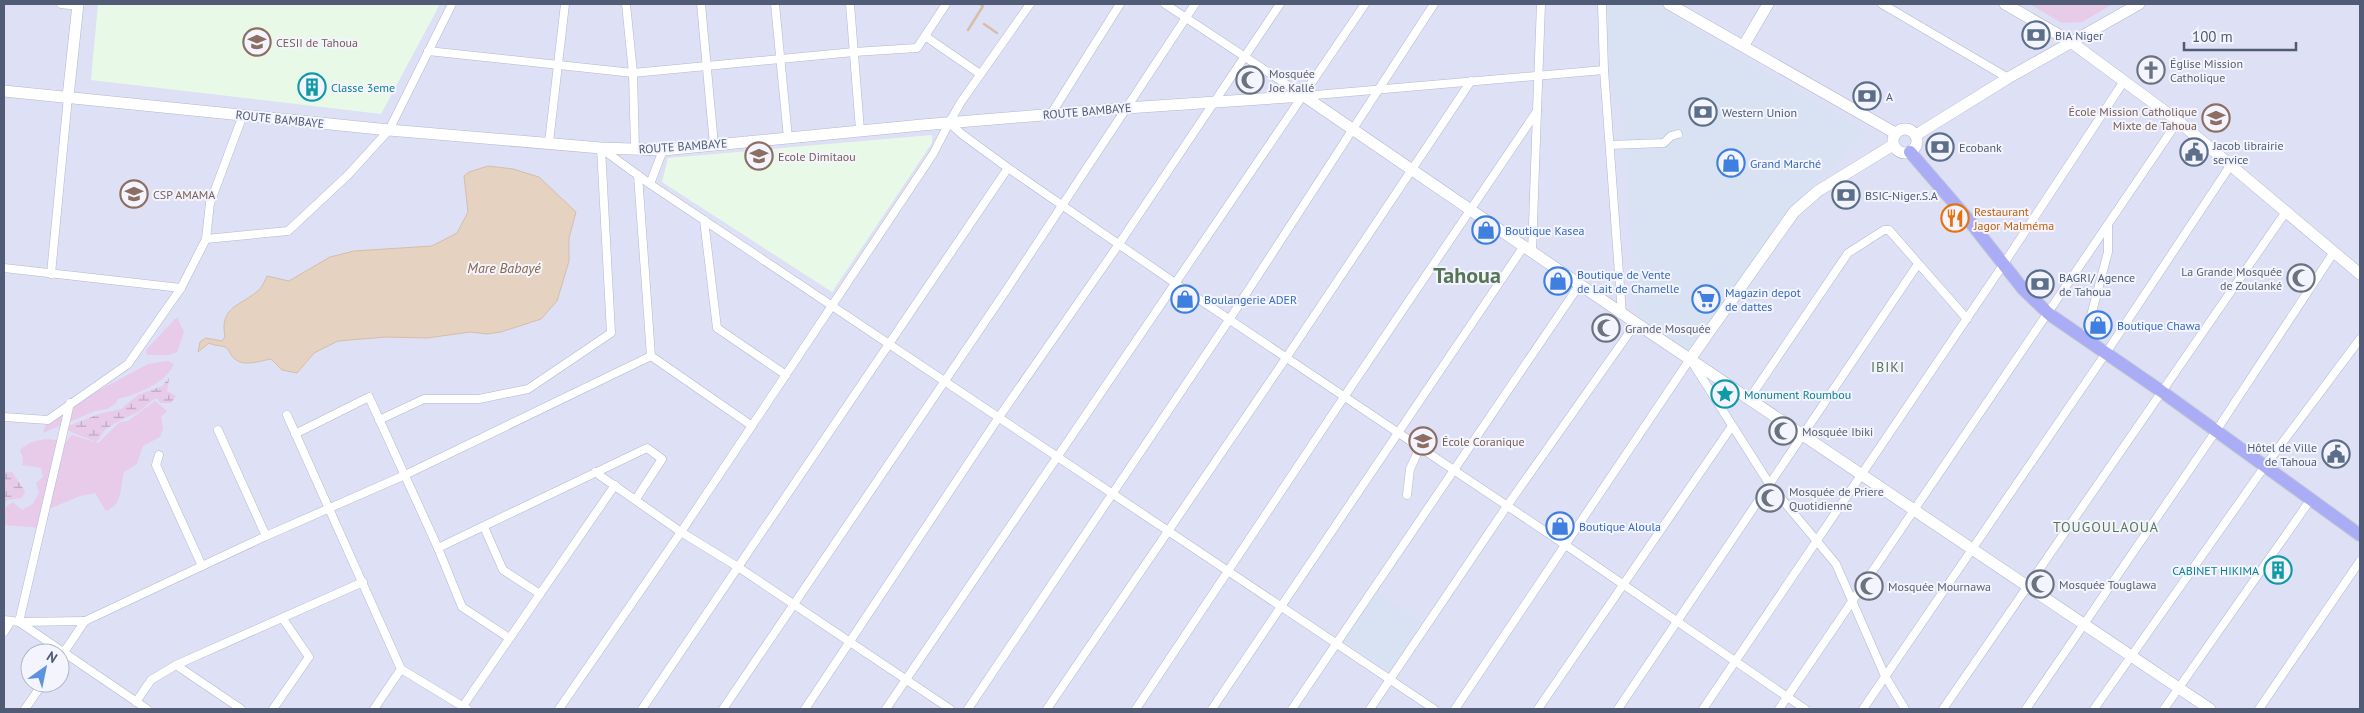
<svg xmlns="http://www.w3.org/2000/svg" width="2364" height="713" font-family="'PT Sans',sans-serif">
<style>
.residential{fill:#dee0f5;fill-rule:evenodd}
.commercial{fill:#d8e2f3}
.education{fill:#e9f9e8}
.green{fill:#e7cbe9}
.wetland{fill:url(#wetland-marsh)}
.water{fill:#e5d2c1;stroke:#d6bea8}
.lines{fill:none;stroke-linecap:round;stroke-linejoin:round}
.stream{stroke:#d6bea8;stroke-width:2.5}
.street-casing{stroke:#b2b8ce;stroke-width:9}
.secondary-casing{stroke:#b0b7d0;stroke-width:12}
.primary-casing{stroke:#c7cbd3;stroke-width:14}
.street{stroke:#fff;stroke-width:8}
.secondary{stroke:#fff;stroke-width:11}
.primary{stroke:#aaadf5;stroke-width:12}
.labels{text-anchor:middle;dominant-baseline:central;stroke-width:4;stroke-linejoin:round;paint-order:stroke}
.service-label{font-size:12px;fill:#4e5e75;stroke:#f3f4fe;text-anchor:start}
.education-label{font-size:12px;fill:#785e54;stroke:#f3f4fe;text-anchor:start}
.worship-label{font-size:12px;fill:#5b616d;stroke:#f3f4fe;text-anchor:start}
.culture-label{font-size:12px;fill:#0d838f;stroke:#f3f4fe;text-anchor:start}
.street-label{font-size:12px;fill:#505c76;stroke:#f3f4fe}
.shop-label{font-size:12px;fill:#366cbe;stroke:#f3f4fe;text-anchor:start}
.food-label{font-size:12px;fill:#c56008;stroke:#f3f4fe;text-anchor:start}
.water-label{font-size:14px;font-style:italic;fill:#88694a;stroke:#f3f4fe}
.neighbourhood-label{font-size:14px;letter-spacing:1px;fill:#567656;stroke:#f3f4fe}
.town-label{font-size:22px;font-weight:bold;fill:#567656;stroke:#f3f4fe}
</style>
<defs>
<pattern id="wetland-marsh" width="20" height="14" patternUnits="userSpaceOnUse" patternTransform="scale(1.25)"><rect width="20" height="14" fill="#e7cbe9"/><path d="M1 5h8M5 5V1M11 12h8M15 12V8" fill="none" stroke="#bea8c1"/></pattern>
</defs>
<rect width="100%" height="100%" fill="#ecedfc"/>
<path class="residential" d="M4,4H2360V709H4ZM30,653H60V683H30Z"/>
<g class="commercial">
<polygon points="1606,4 1653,4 1864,130 1863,139 1789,208 1742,279 1692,350 1684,351 1637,316 1622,107 1611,95"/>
<polygon points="1377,592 1423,623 1390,672 1344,640"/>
</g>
<g class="education">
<polygon points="98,4 440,4 381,114 91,80"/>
<polygon points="932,135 932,143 832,292 662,182 668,158"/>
</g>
<g class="green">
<polygon points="2030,4 2113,4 2082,22 2062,23"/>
<polygon points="177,317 184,332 177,352 170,355 147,355 146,350"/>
<path d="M168,361L174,364C165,384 137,394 118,399L115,404L107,409L95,411L43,433L45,426L66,408L148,364Z"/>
<path d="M155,401L167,411L161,417L163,428L160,437L143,446L137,464L124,472C120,488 123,504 106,511L95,493L80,496L49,509L42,528L4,525V508L13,502L22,510L33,504L39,492L36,483L43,477L41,468L22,465L23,458L20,450C31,439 51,436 65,443L72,435L98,443L120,422L128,421Z"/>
</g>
<g class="wetland">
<path d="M169,378L167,391L176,396L171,403H160L157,398C149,401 145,408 138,412C127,417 116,422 106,429C102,432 101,438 96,442L71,432L66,427L99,414L121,409L138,395L162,386Z"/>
<polygon points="4,472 12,472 25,491 22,498 8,500 4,504"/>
</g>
<path class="water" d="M488,166L513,169L539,177L576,212L569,238V261L557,301L541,319L501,332L487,334L470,332L427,338L386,337L338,341L314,353L297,373L282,370L271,359C260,361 244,367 235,359C230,356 230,349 225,347C220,345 214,346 209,343L198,352L200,342L206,338L222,341L225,337C219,306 241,306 259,290C263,286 265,280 267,276L289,281L330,257L354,251L432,246L457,233L468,212L464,176L469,172Z"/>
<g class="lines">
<g class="stream">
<polyline points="984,24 997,33"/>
<polyline points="968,30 983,6 980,4"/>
</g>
<g class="street-casing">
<g id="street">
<polyline points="61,4 78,6"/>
<polyline points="626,4 633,73 635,150"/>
<polyline points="701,4 714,145"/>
<polyline points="775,4 788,138"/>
<polyline points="850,4 860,130"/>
<polyline points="1165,4 1304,96 1604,70"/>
<polyline points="1602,4 1604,70 1622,314"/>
<polyline points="1882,4 2008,78"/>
<polyline points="925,36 980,74"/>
<polyline points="428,51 633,73 854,52 917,48 946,4"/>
<polyline points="1051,114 1120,4"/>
<polyline points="949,123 961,102 1030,4"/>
<polyline points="549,142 565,4"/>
<polyline points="1610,145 1664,143 1671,136 1678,134"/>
<polyline points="602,149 650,184 1434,709"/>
<polyline points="650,184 663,150"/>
<polyline points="704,220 717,328 786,375"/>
<polyline points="206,239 288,231 348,175 389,130 452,4"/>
<polyline points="1532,252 1537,111"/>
<polyline points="4,268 181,288"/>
<polyline points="51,274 68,97"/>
<polyline points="2085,338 2108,252 2108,225"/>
<polyline points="651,356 752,426"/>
<polyline points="1749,399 1848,253 1884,230 1889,230 1967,319"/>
<polyline points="70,403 19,622 147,709"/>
<polyline points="287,415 401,669 467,709"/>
<polyline points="4,417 48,420 128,364 181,288 206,239 210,203 243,115"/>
<polyline points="379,420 424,399 479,399 528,389 611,333 601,148"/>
<polyline points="218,430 266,536"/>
<polyline points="295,434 369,397 438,548 462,607 509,638"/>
<polyline points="159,455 156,465 202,566"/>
<polyline points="595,472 681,532 738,567 950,709"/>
<polyline points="1407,495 1410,469 1420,447"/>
<polyline points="484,527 503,570 540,594"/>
<polyline points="438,548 647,448 662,459 636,499"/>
<polyline points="4,620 19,622 85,621"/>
<polyline points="4,632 11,621"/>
<polyline points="60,658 85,621 266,536 405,475 651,356 638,175"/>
<polyline points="176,665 241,709"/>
<polyline points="136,702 151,680 176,665 363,582"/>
<polyline points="463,706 615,485"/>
<polyline points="25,709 43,683"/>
<polyline points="273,709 309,657 283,619"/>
<polyline points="374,709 401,669"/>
<polyline points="559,709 681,532 933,154 949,123 963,135 1008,168 1175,283 1567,546 1805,709"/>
<polyline points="642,709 1008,168"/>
<polyline points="723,709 1005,292 1195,4"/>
<polyline points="805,709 999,417 1119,244 1280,4"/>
<polyline points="886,709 1365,4"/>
<polyline points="968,709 1229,320 1434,4"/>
<polyline points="1047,709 1286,358 1471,81"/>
<polyline points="1136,709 1344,397 1537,111 1541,4"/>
<polyline points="1212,709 1524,246"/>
<polyline points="1292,709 1580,284"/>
<polyline points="1370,709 1507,506 1636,323"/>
<polyline points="1455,709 1690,359 1770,485 1836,564 1885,676 1905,709"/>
<polyline points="1538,709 1732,426"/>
<polyline points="1618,709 1918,264"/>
<polyline points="1703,709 2003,265 2124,81"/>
<path d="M1779,709C1911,513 2045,318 2178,121"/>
<polyline points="1863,709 2106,353 2230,166"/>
<polyline points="1943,709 2285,213"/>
<polyline points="2026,709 2216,431 2334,252"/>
<polyline points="2094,709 2265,466 2360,339"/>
<polyline points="2164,709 2311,499"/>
<polyline points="2259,709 2360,561"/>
</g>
</g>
<g class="secondary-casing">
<g id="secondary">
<polyline points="1669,4 1895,133"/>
<polyline points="2005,4 2071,42 2178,121 2360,274"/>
<polyline points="1744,45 1768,4"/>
<polyline points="4,91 389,130 601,148 663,150 922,125 1126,108 1304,96 1636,323 2210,709"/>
<polyline points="68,97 78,4"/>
<circle cx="1905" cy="141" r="12"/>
<polyline points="1916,135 2008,78 2139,4"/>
<polyline points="1690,359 1794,212 1818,191 1893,145"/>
</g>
</g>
<g class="primary-casing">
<polyline id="primary" points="1910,152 1967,218 2023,289 2049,314 2161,391 2360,535"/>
</g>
<use href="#street" class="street"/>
<use href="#secondary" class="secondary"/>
<use href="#primary" class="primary"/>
</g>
<defs>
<g id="bank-ring" transform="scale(1.4375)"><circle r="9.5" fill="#f3f4fe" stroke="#5c6f8a" stroke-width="1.5"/><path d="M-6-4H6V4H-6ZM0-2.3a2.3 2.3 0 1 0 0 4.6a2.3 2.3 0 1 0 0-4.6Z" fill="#5c6f8a"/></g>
<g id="school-ring" transform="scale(1.4375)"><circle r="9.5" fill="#f3f4fe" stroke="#8d6e63" stroke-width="1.5"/><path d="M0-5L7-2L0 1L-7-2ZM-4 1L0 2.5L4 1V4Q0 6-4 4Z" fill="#8d6e63"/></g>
<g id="church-ring" transform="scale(1.4375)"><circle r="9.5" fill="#f3f4fe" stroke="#6b7280" stroke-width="1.5"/><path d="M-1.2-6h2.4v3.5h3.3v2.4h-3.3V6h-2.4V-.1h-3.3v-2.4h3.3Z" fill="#6b7280"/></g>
<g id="mosque-ring" transform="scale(1.4375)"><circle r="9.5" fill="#f3f4fe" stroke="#6b7280" stroke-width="1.5"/><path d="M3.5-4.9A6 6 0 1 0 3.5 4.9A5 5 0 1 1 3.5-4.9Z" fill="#6b7280"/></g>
<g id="building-ring" transform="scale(1.4375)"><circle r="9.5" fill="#f3f4fe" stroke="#0f9aa8" stroke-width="1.5"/><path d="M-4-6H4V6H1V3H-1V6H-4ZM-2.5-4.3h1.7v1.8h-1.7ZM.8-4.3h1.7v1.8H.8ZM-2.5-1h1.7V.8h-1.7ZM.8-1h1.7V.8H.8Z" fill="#0f9aa8"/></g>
<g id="civic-ring" transform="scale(1.4375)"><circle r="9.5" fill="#f3f4fe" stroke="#5c6f8a" stroke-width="1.5"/><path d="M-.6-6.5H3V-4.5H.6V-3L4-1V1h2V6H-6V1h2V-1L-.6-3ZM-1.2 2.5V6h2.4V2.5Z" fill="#5c6f8a"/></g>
<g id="shop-ring" transform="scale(1.4375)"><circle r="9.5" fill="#f3f4fe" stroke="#3f7fe0" stroke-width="1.5"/><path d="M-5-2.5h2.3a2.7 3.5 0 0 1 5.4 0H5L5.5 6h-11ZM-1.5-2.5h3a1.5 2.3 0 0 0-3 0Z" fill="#3f7fe0"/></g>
<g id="restaurant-ring" transform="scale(1.4375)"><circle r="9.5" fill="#f3f4fe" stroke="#e8710a" stroke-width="1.5"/><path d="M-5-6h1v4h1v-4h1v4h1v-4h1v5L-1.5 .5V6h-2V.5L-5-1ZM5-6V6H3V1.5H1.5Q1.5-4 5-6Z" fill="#e8710a"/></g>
<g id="supermarket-ring" transform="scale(1.4375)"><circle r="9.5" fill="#f3f4fe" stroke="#3f7fe0" stroke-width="1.5"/><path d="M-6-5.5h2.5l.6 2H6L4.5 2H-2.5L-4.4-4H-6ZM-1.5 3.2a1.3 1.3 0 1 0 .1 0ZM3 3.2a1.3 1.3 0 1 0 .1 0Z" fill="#3f7fe0"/></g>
<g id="sight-ring" transform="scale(1.4375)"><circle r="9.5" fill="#f3f4fe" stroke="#0f9aa8" stroke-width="1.5"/><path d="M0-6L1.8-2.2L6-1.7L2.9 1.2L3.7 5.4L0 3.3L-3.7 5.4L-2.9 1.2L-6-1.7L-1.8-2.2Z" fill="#0f9aa8"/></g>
</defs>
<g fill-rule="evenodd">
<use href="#bank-ring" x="2036" y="35"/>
<use href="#school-ring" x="257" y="42"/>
<use href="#church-ring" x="2151" y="70"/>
<use href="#mosque-ring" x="1250" y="80"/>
<use href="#building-ring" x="312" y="87"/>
<use href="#bank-ring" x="1867" y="96"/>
<use href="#bank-ring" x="1703" y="112"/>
<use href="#school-ring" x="2216" y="118"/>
<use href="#bank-ring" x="1940" y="147"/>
<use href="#civic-ring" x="2194" y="152"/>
<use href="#school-ring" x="759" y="156"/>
<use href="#shop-ring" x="1731" y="163"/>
<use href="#school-ring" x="134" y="194"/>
<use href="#bank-ring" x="1846" y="195"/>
<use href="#restaurant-ring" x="1955" y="218"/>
<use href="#shop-ring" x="1486" y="230"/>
<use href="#mosque-ring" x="2301" y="278"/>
<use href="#shop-ring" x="1558" y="281"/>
<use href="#bank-ring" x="2040" y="284"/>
<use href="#shop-ring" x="1185" y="299"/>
<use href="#supermarket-ring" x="1706" y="299"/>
<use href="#shop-ring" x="2098" y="325"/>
<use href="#mosque-ring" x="1606" y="328"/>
<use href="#sight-ring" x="1725" y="394"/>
<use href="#mosque-ring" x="1783" y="431"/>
<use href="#school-ring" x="1423" y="441"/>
<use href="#civic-ring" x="2336" y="454"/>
<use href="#mosque-ring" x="1770" y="498"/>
<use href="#shop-ring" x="1560" y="526"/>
<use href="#building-ring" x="2278" y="570"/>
<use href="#mosque-ring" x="2040" y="584"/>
<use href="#mosque-ring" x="1869" y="586"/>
</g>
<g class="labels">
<g class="service-label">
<text x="2055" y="35">BIA Niger</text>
<text x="1886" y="96">A</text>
<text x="1722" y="112">Western Union</text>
<text x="2213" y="145">Jacob librairie<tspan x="2213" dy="14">service</tspan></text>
<text x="1959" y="147">Ecobank</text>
<text x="1865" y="195">BSIC-Niger.S.A</text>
<text x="2059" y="277">BAGRI/ Agence<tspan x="2059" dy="14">de Tahoua</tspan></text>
<text x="2317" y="447" text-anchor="end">Hôtel de Ville<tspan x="2317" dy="14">de Tahoua</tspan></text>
</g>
<g class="education-label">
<text x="276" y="42">CESII de Tahoua</text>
<text x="2197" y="111" text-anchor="end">École Mission Catholique<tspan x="2197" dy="14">Mixte de Tahoua</tspan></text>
<text x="778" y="156">Ecole Dimitaou</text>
<text x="153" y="194">CSP AMAMA</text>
<text x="1442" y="441">École Coranique</text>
</g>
<g class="worship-label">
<text x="2170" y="63">Église Mission<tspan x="2170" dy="14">Catholique</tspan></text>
<text x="1269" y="73">Mosquée<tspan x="1269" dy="14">Joe Kallé</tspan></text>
<text x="2282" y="271" text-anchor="end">La Grande Mosquée<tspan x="2282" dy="14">de Zoulanké</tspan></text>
<text x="1625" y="328">Grande Mosquée</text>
<text x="1802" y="431">Mosquée Ibiki</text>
<text x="1789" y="491">Mosquée de Priere<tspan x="1789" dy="14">Quotidienne</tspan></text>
<text x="2059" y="584">Mosquée Touglawa</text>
<text x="1888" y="586">Mosquée Mournawa</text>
</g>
<g class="culture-label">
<text x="331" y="87">Classe 3eme</text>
<text x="1744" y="394">Monument Roumbou</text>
<text x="2259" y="570" text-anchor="end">CABINET HIKIMA</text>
</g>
<g class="street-label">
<text transform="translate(1087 111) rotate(-5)">ROUTE BAMBAYE</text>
<text transform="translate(280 119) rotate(6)">ROUTE BAMBAYE</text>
<text transform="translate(683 146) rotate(-4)">ROUTE BAMBAYE</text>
</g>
<g class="shop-label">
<text x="1750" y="163">Grand Marché</text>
<text x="1505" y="230">Boutique Kasea</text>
<text x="1577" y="274">Boutique de Vente<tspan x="1577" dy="14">de Lait de Chamelle</tspan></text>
<text x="1725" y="292">Magazin depot<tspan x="1725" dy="14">de dattes</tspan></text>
<text x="1204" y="299">Boulangerie ADER</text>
<text x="2117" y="325">Boutique Chawa</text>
<text x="1579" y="526">Boutique Aloula</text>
</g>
<g class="food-label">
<text x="1974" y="211">Restaurant<tspan x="1974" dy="14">Jagor Malméma</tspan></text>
</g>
<g class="water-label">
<text x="504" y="268">Mare Babayé</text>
</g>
<g class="neighbourhood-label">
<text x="1888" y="367">IBIKI</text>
<text x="2106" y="527">TOUGOULAOUA</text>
</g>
<g class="town-label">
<text x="1467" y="275">Tahoua</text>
</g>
</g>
<rect width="2364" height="713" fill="none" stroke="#505c76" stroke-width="10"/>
<g transform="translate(45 668) rotate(33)"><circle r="24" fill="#f3f4fe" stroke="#b2b7c8"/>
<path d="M0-4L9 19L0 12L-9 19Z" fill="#5b94dc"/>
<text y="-8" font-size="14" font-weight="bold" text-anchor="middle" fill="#505c76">N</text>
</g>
<path d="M2184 42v8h112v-8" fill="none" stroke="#505c76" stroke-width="2.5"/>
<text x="2192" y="42" font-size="15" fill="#505c76" stroke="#f3f4fe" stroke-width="4" paint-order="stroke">100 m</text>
</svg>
